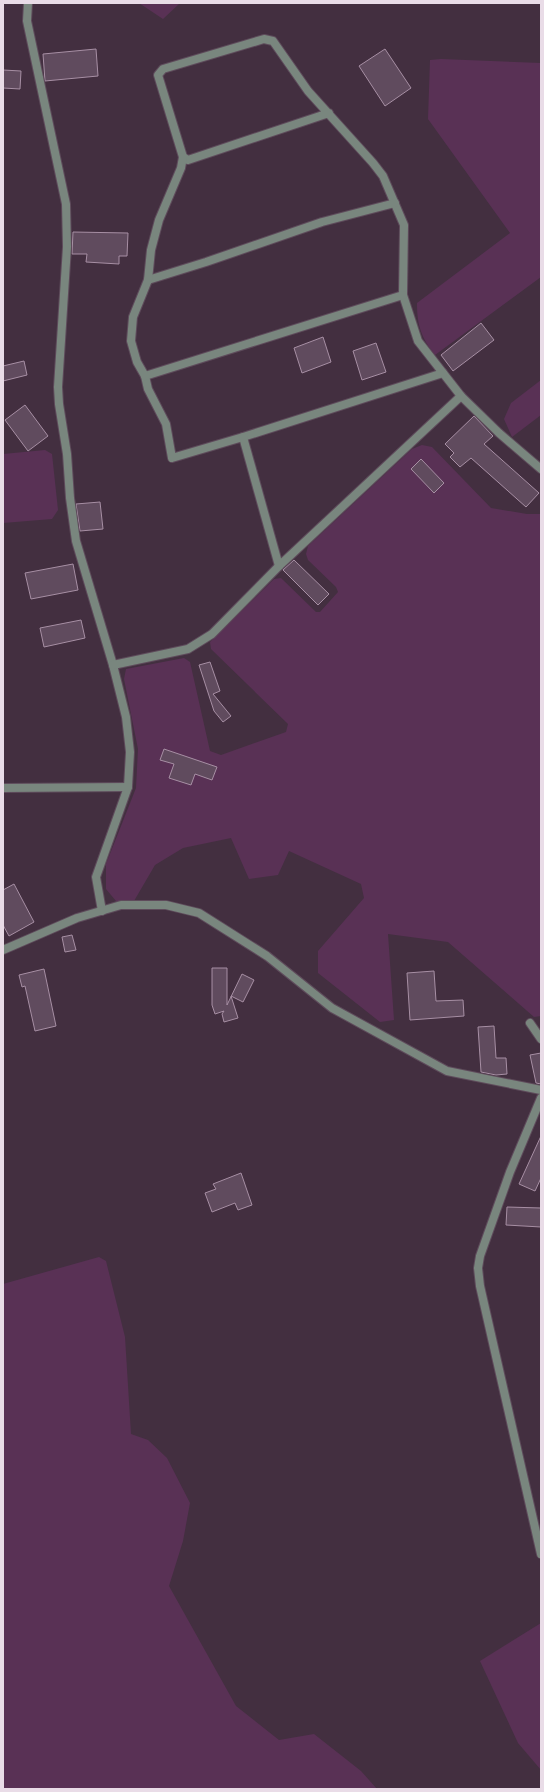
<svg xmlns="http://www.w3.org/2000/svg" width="544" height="1792" font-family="'DM Sans',sans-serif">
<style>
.green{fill:#593155}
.building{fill:#604b5e;stroke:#a78fa4}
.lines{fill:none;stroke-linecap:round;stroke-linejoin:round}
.minor-casing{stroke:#5e4b5b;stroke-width:10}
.minor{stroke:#79867e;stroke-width:8}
</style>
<rect width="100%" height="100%" fill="#432f40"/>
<g class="green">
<polygon points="139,3 180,3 163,19"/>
<path d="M441,59L541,63V277L435,355C421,337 417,325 417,303L510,233L428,119L430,60Z"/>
<polygon points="541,380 541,415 512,437 504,419 511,403"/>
<polygon points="422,445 432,447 491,508 527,514 541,514 541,1016 534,1017 448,942 388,934 394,1020 380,1022 318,973 318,951 364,898 361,884 289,851 278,875 249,879 231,838 183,848 155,865 134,901 116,901 106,889 106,864 136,788 138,749 124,679 126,669 184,658 190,662 210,751 221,755 286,732 288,724 211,649 210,642 274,579 281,578 316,612 320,612 338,592 336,587 308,560 306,554 308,546 412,449"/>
<polygon points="45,450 52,454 58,510 52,519 3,523 3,454"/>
<polygon points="99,1257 106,1261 125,1337 131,1434 148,1440 167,1458 190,1503 183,1541 169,1586 236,1706 279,1740 314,1734 361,1771 377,1789 3,1789 3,1284"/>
<polygon points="541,1623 541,1770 518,1743 480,1661"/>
</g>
<g class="building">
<polygon points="96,49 98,76 45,81 43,54"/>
<polygon points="385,49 411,88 385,106 359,66"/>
<polygon points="3,70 21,71 20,89 3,88"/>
<polygon points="73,232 128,233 127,256 119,256 119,264 86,262 87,254 72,254"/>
<polygon points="481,323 494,340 453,371 441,355"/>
<polygon points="323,337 331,362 302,373 294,348"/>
<polygon points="376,343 386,372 362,380 353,351"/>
<polygon points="24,361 27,375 3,381 3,366"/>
<polygon points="25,405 48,436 28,451 5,420"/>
<polygon points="474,416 493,436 484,444 539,493 526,507 471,458 460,467 450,457 454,453 445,444"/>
<polygon points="421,459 444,483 434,493 411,469"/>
<polygon points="100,502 103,529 80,531 76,504"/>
<polygon points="294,560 329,594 318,605 283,570"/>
<polygon points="73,564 78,590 31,599 25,573"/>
<polygon points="81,620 85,638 44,647 40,628"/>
<polygon points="210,662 220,691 213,694 231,716 223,722 214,711 199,665"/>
<polygon points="164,749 217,767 212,780 195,774 191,785 169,778 174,764 160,760"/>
<polygon points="14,884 34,922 9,936 3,925 3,890"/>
<polygon points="72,935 76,950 65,952 62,937"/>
<polygon points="212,968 227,968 227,1005 242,974 254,980 243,1002 231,996 238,1018 224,1022 222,1014 224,1011 215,1014 212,1005"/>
<polygon points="44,969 56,1026 35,1031 25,986 22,987 19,975"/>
<polygon points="434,971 436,1001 463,1000 464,1016 410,1020 407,973"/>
<polygon points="494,1026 496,1058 506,1058 507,1074 496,1075 481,1072 478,1027"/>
<polygon points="541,1053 541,1084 536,1083 530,1055"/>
<polygon points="541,1136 541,1178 535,1191 519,1184"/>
<polygon points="241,1173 252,1205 238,1210 235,1203 212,1212 205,1193 216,1189 213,1184"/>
<polygon points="507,1207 541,1208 541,1227 506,1225"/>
</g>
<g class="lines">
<g class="minor-casing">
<g id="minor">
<polyline points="28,3 27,21 66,204 67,247 58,387 59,404 67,454 70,498 76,541 113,665 126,717 130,752 128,787 96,877 102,911"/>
<polyline points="329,113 188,160 183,157 158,75 163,69 264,39 273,41 308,91 373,163 383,176 404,225 403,295 418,341 461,396 499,433 541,469"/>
<polyline points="148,280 206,262 322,222 395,203"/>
<polyline points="403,295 145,376 148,389 166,424 172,458 243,437 443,373"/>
<polyline points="145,376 137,362 131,341 133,317 148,280 151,250 159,220 181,168 183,157"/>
<polyline points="243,437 279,566"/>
<polyline points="113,665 188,649 212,634 279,566 461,396"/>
<polyline points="3,788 128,787"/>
<polyline points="3,950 77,918 121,905 166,905 199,913 267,956 332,1008 447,1071 541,1090"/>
<polyline points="530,1023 541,1039"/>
<polyline points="541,1098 510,1172 480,1256 478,1268 480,1286 541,1554"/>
</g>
</g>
<use href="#minor" class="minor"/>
</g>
<rect width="544" height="1792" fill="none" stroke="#e9dce7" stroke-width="8"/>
</svg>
